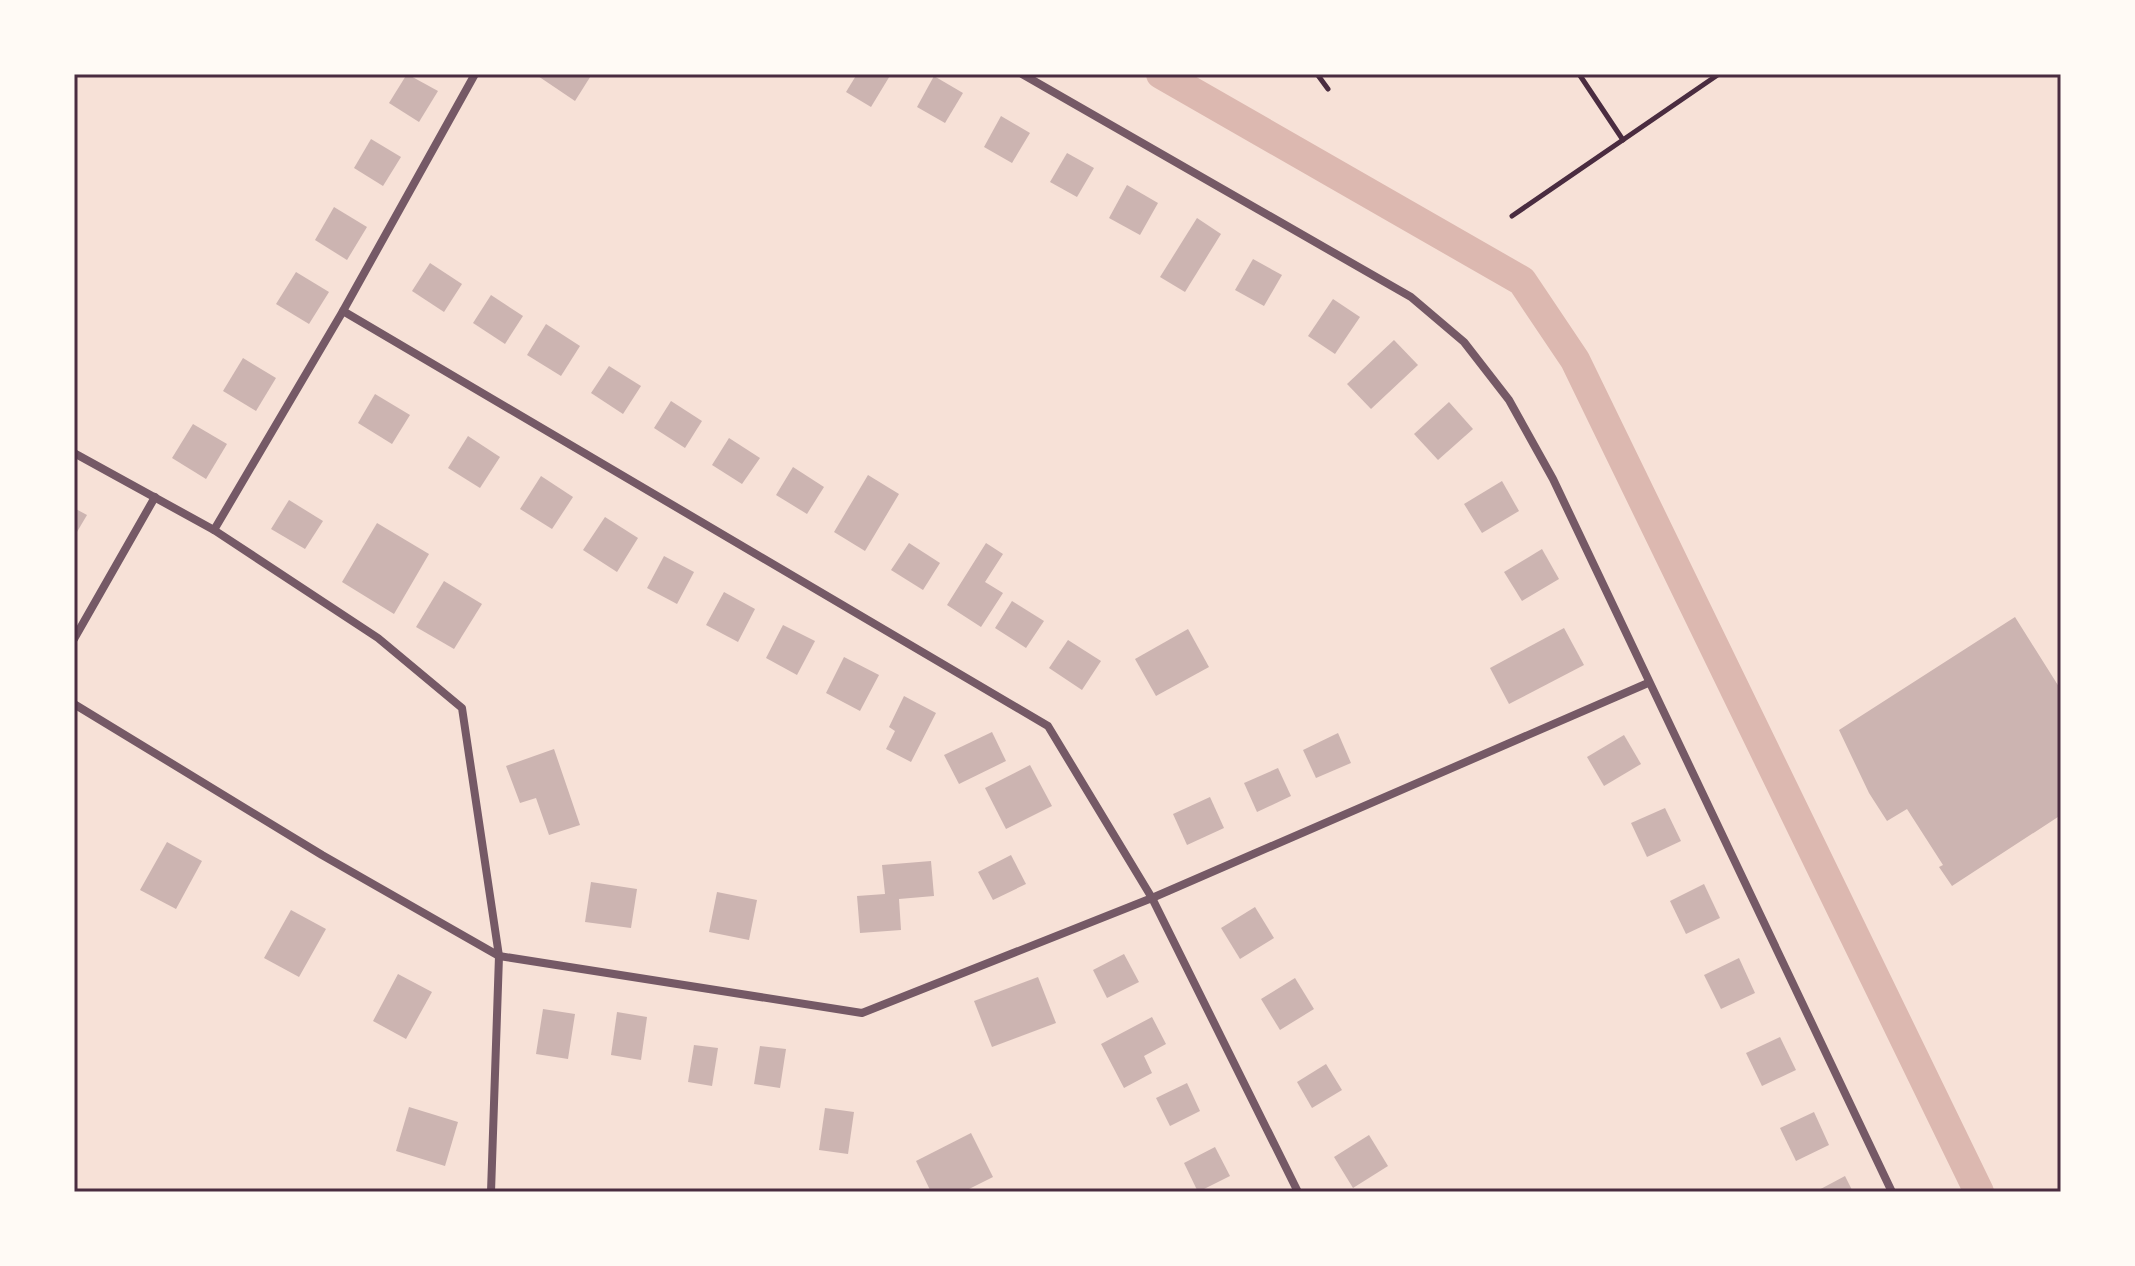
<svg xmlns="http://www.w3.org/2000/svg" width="2135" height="1266" viewBox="0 0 2135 1266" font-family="'IBM Plex Serif',serif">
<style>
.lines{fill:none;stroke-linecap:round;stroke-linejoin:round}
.canal{stroke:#dcb8b0;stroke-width:30}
.building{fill:#ccb4b1}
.path{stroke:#4a2c40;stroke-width:5}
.minor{stroke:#755966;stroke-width:8}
.neatline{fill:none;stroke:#4a2c40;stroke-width:3}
</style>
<rect width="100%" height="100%" fill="#f7e1d7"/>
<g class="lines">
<polyline class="canal" points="1161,74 1522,281 1575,360 1979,1192"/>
</g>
<g class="building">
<polygon points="407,74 438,91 419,122 389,103"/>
<polygon points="535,74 592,74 575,101"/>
<polygon points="857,74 891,74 871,107 846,92"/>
<polygon points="934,76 963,93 945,123 917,107"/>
<polygon points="1001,116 1030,133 1012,163 984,147"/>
<polygon points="371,139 401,157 383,186 354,168"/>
<polygon points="1067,153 1094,168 1077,197 1050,182"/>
<polygon points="1127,185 1158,203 1140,235 1109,218"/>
<polygon points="334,207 367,227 347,260 315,240"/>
<polygon points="1197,218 1221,234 1185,292 1160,277"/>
<polygon points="1253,259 1282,275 1264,306 1235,290"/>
<polygon points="430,263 462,284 444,312 412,291"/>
<polygon points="296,272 329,292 309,324 276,304"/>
<polygon points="491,295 523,316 505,344 473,323"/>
<polygon points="1333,299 1360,317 1335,354 1308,336"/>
<polygon points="546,324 580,346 561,376 527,355"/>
<polygon points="1394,340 1418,365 1371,409 1347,384"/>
<polygon points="243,358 276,378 256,411 223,391"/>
<polygon points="609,366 641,386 623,414 591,393"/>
<polygon points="375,394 410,415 392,444 358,423"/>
<polygon points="671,401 702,421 685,448 654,428"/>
<polygon points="1449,402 1473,429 1438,460 1414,434"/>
<polygon points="193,424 227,444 206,479 172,458"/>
<polygon points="468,436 500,457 480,488 448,468"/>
<polygon points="729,438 760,458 742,484 712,465"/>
<polygon points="793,467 824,487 807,514 776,495"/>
<polygon points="868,475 899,494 865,551 834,532"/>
<polygon points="541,476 573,497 552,529 520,509"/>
<polygon points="1502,481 1519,511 1482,533 1464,504"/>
<polygon points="289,500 323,521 305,549 271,529"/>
<polygon points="74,508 87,515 74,537"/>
<polygon points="605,517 638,538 617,572 583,550"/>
<polygon points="377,523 429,554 394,614 342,582"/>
<polygon points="909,543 940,563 923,590 891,570"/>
<polygon points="986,543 1003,554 985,582 1003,593 981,627 947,605"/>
<polygon points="1542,549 1559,579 1522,601 1504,572"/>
<polygon points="664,556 694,572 677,604 647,588"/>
<polygon points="444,581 482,604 454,649 416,627"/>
<polygon points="724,592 755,609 738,642 706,625"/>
<polygon points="1012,601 1044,621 1026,648 995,628"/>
<polygon points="2015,617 2061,690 2061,815 1952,886 1939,867 1943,865 1907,809 1887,821 1869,793 1839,730"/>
<polygon points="783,625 815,641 797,675 766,658"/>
<polygon points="1564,628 1584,665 1509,704 1490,668"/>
<polygon points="1188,629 1209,667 1156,696 1135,659"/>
<polygon points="1068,640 1101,661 1082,690 1049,668"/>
<polygon points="844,657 879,675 860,711 826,693"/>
<polygon points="904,696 936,713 911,762 886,749 895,731 889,727"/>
<polygon points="992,732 1006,761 959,784 944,755"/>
<polygon points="1338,733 1351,763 1316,778 1303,750"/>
<polygon points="1624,735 1641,764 1604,786 1587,757"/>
<polygon points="554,749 580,825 549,835 536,798 520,803 506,766"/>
<polygon points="1030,765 1052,806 1006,829 985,788"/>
<polygon points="1278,768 1291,796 1257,812 1244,783"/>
<polygon points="1210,797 1224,828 1187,845 1173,814"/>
<polygon points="1665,808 1681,841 1647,857 1631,823"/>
<polygon points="167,842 202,861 176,909 140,890"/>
<polygon points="1011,855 1026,884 993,900 978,872"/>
<polygon points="931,861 934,896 899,899 901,930 860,933 857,896 885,894 882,865"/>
<polygon points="591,882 637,889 631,928 585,922"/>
<polygon points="1704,884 1720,918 1686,934 1670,901"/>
<polygon points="717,892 757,900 749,940 709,932"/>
<polygon points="1255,907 1274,938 1240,959 1221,928"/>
<polygon points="291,910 326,929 299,977 264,958"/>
<polygon points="1124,954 1139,982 1107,998 1093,970"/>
<polygon points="1739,958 1755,993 1721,1009 1704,975"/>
<polygon points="398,974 432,992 406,1039 373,1021"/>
<polygon points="1038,977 1056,1023 992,1047 974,1001"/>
<polygon points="1295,978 1314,1009 1280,1030 1261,999"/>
<polygon points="543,1009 575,1014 568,1059 536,1054"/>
<polygon points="617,1012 647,1017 641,1060 611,1055"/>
<polygon points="1152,1017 1166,1044 1144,1056 1152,1073 1124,1088 1101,1044"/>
<polygon points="1780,1037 1796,1070 1762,1086 1746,1053"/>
<polygon points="694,1045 718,1048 712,1086 688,1082"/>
<polygon points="760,1046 786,1049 780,1088 754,1084"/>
<polygon points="1326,1064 1342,1090 1312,1108 1297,1082"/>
<polygon points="1187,1083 1200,1111 1170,1126 1156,1098"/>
<polygon points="409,1107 458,1122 445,1166 396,1151"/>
<polygon points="825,1108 854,1112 848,1154 819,1150"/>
<polygon points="1814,1112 1829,1145 1796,1161 1780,1128"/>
<polygon points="971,1133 993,1177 963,1192 931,1192 916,1161"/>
<polygon points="1369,1135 1388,1166 1353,1188 1334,1157"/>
<polygon points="1215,1147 1230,1176 1198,1192 1184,1163"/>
<polygon points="1845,1176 1853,1192 1815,1192"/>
</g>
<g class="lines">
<g class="path">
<polyline points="1317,74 1328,89"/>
<polyline points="1579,74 1623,140"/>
<polyline points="1512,216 1719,74"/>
</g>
<g class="minor">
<polyline points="1022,74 1411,297 1464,342 1509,400 1553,479 1892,1192"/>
<polyline points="343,311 1048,726 1152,898 1298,1192"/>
<polyline points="74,453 214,530 378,638 462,708 499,956 491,1192"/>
<polyline points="214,530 343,311 475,74"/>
<polyline points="74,639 155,497"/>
<polyline points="74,704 322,855 499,956 862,1013 1152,898 1648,683"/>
</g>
</g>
<rect width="2135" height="1266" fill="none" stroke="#fffaf5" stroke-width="152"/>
<rect x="76" y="76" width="1983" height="1114" class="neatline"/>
</svg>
